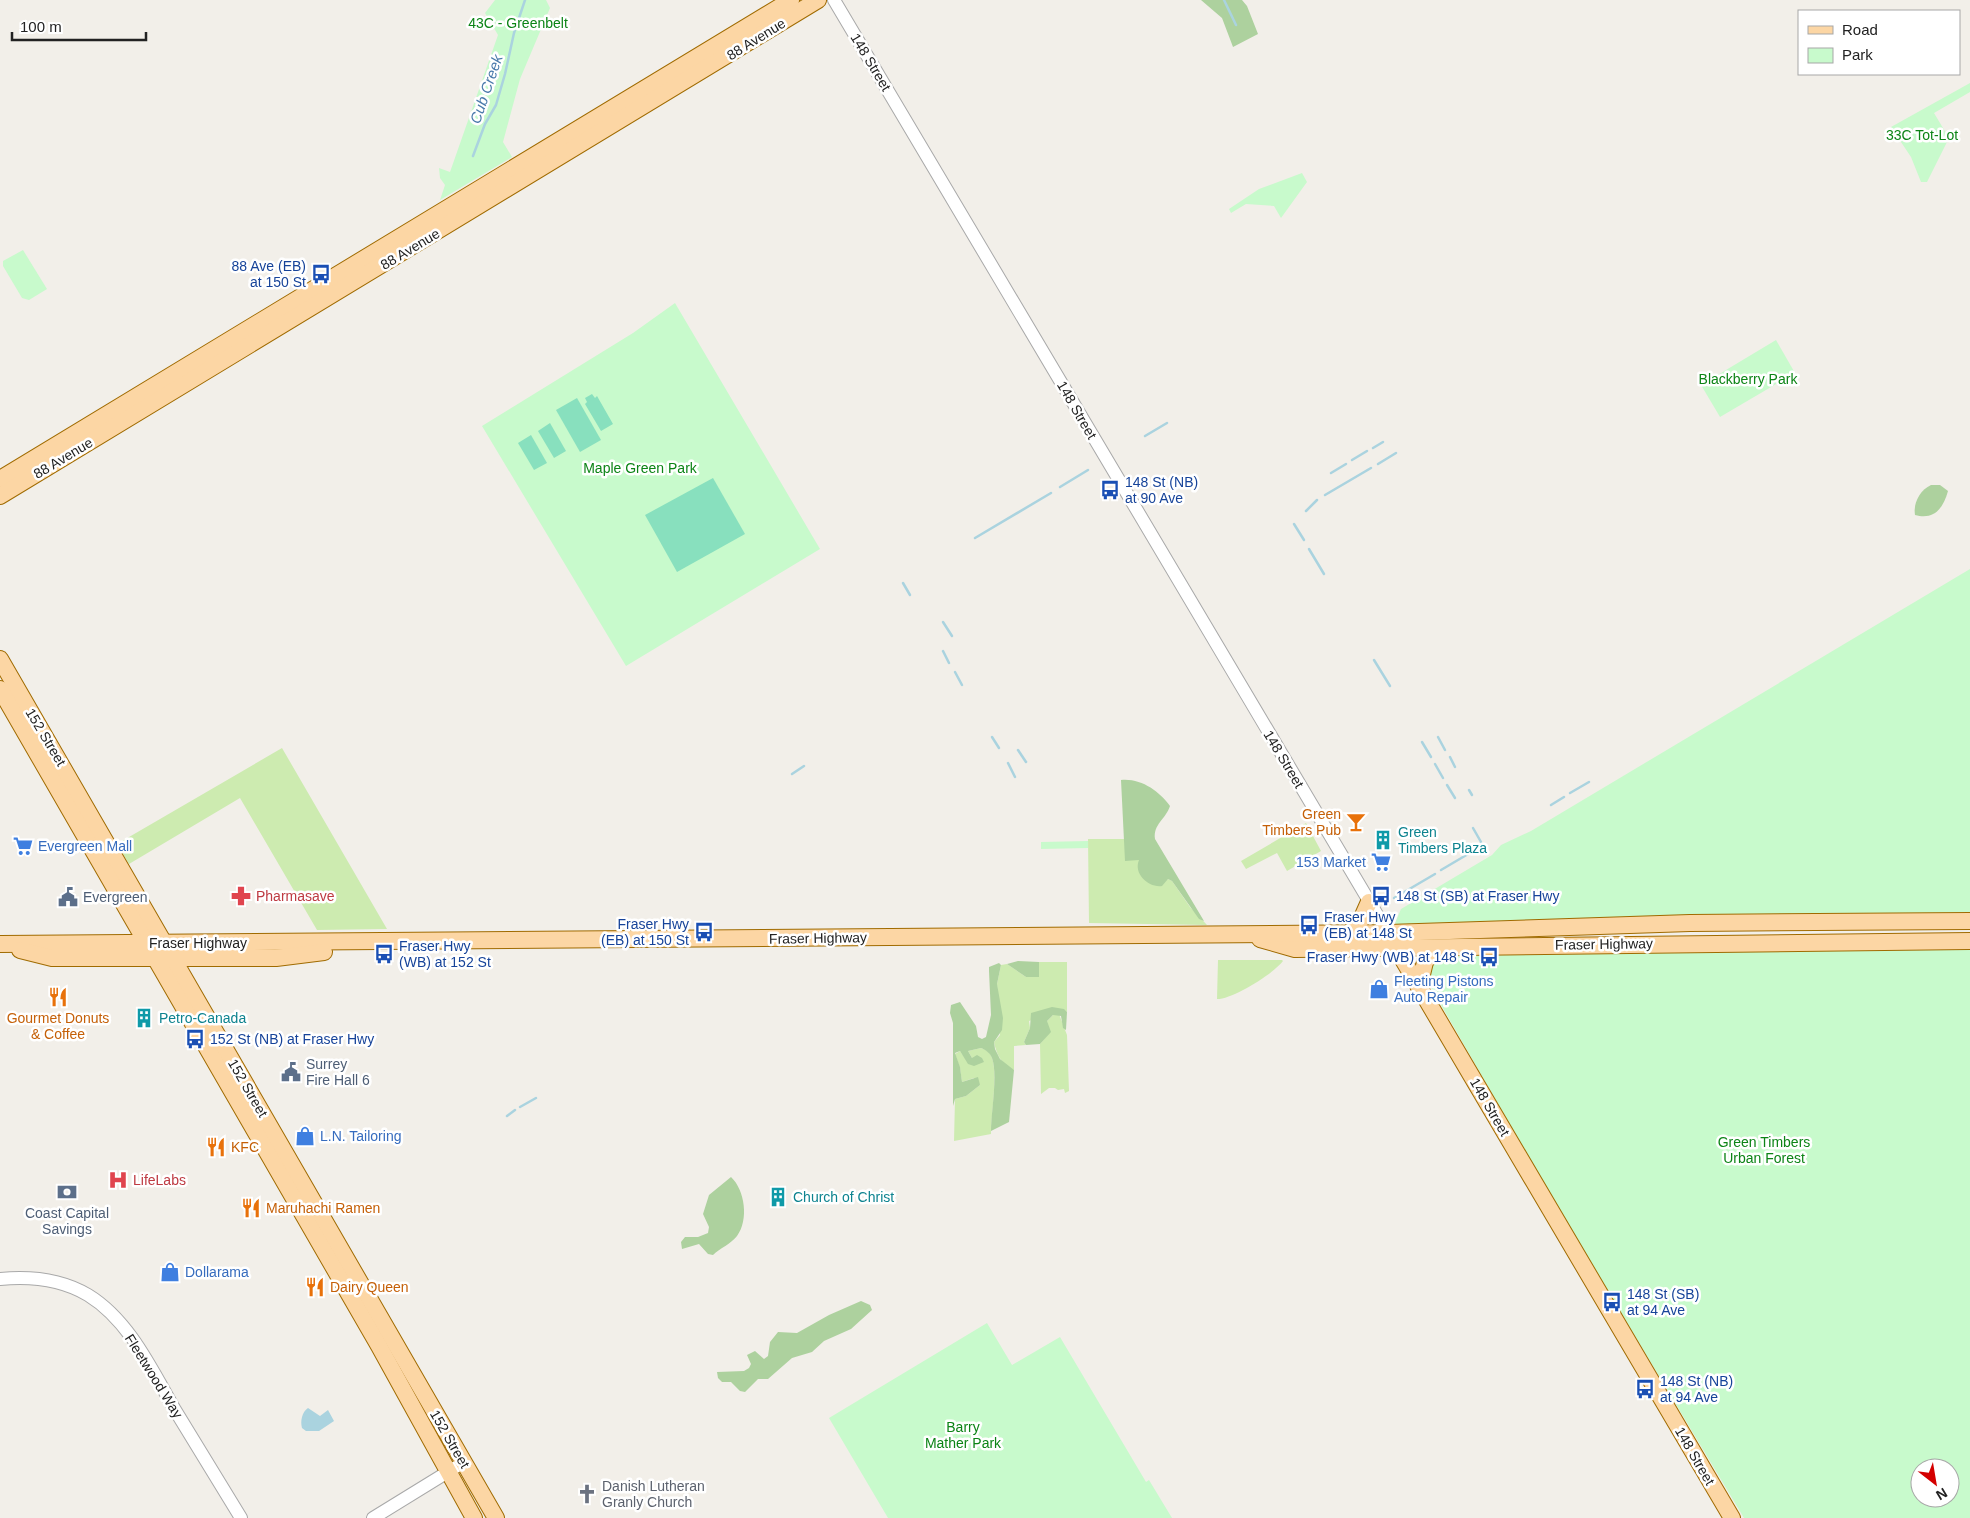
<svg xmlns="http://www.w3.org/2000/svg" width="1970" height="1518" viewBox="0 0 1970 1518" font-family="Arial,sans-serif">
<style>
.grass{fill:#cdebb0}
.forest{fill:#add19e}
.park{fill:#c8facc;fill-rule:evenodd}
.pitch{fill:#88e0be}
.water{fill:#aad3df}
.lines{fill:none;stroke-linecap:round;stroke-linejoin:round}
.stream{stroke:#aad3df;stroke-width:2.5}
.minor-casing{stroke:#a9a9a9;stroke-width:14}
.major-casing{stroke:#a06b00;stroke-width:18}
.minor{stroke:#fff;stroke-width:12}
.major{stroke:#fcd6a4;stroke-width:16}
.labels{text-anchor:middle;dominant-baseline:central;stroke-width:5;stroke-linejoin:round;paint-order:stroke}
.park-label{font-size:14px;fill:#0c8416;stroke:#fff}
.street-label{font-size:14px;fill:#222;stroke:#fff}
.transit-label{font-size:14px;fill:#164399;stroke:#fff;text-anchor:start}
.food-label{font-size:14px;fill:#c56008;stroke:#fff;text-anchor:start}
.culture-label{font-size:14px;fill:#0d838f;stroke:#fff;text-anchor:start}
.shop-label{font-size:14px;fill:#366cbe;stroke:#fff;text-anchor:start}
.health-label{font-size:14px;fill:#be3a42;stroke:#fff;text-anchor:start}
.service-label{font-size:14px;fill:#4e5e75;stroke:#fff;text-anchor:start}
.worship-label{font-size:14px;fill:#5b616d;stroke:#fff;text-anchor:start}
.water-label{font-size:15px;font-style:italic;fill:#4a7aab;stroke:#fff}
</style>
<rect width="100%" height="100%" fill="#f2efe9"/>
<g class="grass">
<polygon points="282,748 387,929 317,930 240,798 129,864 117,844"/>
<polygon points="1306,823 1321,851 1287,871 1277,853 1246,869 1241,861"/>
<polygon points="1088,839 1125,839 1125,860 1139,860 1165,881 1168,879 1172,881 1190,907 1207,925 1089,923"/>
<path d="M1218 960H1282L1283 961C1273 974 1233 999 1217 999Z"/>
<path d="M1039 962H1067V1012L1063 1009 1029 1021 1030 1028 1024 1042 1026 1045 1014 1046V1070C1002 1066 996 1053 994 1042L1000 1035 997 984 1001 965 1007 964 1026 977H1039Z"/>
<path d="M1059 1014 1067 1035 1069 1091 1065 1093 1064 1089 1058 1090 1055 1088H1049L1041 1094 1040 1044C1050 1033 1048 1035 1047 1021L1053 1015Z"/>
<path d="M981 1048C986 1050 990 1052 992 1058 998 1074 991 1116 991 1134L954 1141 955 1099 966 1096 980 1085 974 1078 962 1082 960 1068 955 1054 960 1051 969 1064 972 1058 968 1051Z"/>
</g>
<g class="forest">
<polygon points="1201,0 1242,0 1247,6 1258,34 1233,47 1222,18"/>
<path d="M1931 485H1940L1948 491C1943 509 1934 520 1915 515 1913 503 1920 490 1931 485Z"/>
<path d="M1121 780C1141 778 1159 791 1170 806 1166 819 1153 824 1155 839L1204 921 1199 919 1172 881 1168 879 1162 886C1149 888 1133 874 1139 860L1125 861Z"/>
<polygon points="1018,961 1039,962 1039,977 1026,977 1007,964"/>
<path d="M999 963 1001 965 997 984 1003 1018 1002 1030 994 1042 995 1049 1000 1059 1014 1070 1009 1122 991 1131C991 1113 998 1074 992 1058 990 1053 986 1050 981 1048L968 1051 972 1058 977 1055 982 1058 984 1062 974 1066 968 1064 960 1051 955 1053 960 1067 962 1082 978 1077 980 1085 966 1096 955 1099 953 1106V1023L950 1013 951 1005 960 1002 976 1026 978 1037 982 1039 986 1037 991 1015 989 971V967Z"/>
<polygon points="1052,1007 1064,1009 1067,1012 1066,1030 1063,1028 1061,1016 1053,1015 1047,1021 1051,1032 1040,1044 1026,1045 1024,1042 1030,1028 1031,1013"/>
<path d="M731 1177C745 1190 749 1220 737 1236 731 1244 720 1248 713 1255L708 1254 699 1244 682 1249 681 1242 685 1237H698L708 1233 709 1227 703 1214 709 1195Z"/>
<polygon points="861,1301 870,1305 872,1310 851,1329 824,1341 812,1352 792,1358 768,1379 758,1379 745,1392 740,1391 731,1382 722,1382 718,1378 717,1372 744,1371 749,1368 751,1364 747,1355 755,1351 764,1359 768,1356 770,1342 778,1332 797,1333 829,1315"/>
</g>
<g class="park">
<polygon points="495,0 546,0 550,8 520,79 503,142 512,157 440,200 445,185 440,178 439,168 450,172 498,35 485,13"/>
<polygon points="1970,83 1970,92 1934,113 1949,138 1927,182 1921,182 1911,157 1891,127"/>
<polygon points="1302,173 1307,182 1281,218 1274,206 1246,204 1231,213 1229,209 1259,189"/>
<polygon points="23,250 47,289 29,300 22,298 3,266 3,261"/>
<polygon points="675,303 820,549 626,666 482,426 633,333"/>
<polygon points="1776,340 1795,373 1720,417 1701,385"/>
<polygon points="1970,569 1970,918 1398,925 1395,923 1401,909 1492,855 1501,845 1531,831"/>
<polygon points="1088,841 1088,848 1041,849 1041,842"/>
<path d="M1970 942V1518H1744L1547 1189 1429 984 1428 964C1444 950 1451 954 1471 956ZM1920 1468H1950V1498H1920Z"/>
<polygon points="987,1323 1012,1365 1060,1337 1146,1482 1149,1480 1172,1518 888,1518 829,1418"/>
</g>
<g class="pitch">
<polygon points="592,394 595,398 597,396 613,424 601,431 585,404 587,402 585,398"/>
<polygon points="577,398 601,440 580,452 556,410"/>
<polygon points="550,423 566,451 554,458 538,431"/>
<polygon points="531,435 547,463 534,470 518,443"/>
<polygon points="713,478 745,534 677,572 645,515"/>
</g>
<path class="water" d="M308 1408 320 1416 328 1410 334 1421 319 1431H306L302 1428C300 1421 302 1412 308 1408Z"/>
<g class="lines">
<g class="stream">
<polyline points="1224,0 1236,25"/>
<polyline points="473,156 485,124 496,105 505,74 514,33 525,0"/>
<polyline points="1145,436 1167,423"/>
<polyline points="1373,448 1383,442"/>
<polyline points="1352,460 1367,451"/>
<polyline points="1378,464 1396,453"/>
<polyline points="1331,473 1346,464"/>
<polyline points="1060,487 1088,470"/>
<polyline points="1325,495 1371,468"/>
<polyline points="1306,511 1317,500"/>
<polyline points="1294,524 1304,540"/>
<polyline points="975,538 1051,493"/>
<polyline points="1309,549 1324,574"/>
<polyline points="903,583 910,595"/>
<polyline points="943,622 952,636"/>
<polyline points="943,651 949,663"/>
<polyline points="1374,660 1390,686"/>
<polyline points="955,672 962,685"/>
<polyline points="992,737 999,748"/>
<polyline points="1438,737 1445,750"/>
<polyline points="1422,742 1431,757"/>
<polyline points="1018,750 1026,762"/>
<polyline points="1450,757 1455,767"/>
<polyline points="1008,763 1015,777"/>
<polyline points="1435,764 1443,778"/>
<polyline points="792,774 804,766"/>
<polyline points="1447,785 1455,798"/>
<polyline points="1469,790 1472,795"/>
<polyline points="1570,793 1589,782"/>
<polyline points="1551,805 1564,797"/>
<polyline points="1441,870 1480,847 1481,842 1473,828"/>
<polyline points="1394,898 1435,874"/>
<polyline points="520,1107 536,1098"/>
<polyline points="507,1116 515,1110"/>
</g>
<defs>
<g id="minor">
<polyline points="834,0 1388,933"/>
<path d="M0 1279C31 1276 61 1279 88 1295 129 1320 152 1370 175 1410 197 1446 219 1482 241 1518"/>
<polyline points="373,1518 464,1462"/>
</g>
<g id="major">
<polyline points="0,479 791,0"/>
<polyline points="0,496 818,0"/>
<polyline points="0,659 496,1518"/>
<polyline points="0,689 379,1346 474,1518"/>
<polyline points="1350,933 1361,920 1369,902"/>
<polyline points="1260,939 1295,949 1970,941"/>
<polyline points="1392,941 1732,1518"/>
<polyline points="0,944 1388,933 1690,923 1970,921"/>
<polyline points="20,950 52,958 276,958 324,952"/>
<polyline points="1419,987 1425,962 1435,948"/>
</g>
</defs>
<use href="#minor" class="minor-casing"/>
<use href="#major" class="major-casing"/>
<use href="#minor" class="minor"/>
<use href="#major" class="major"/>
</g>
<defs>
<symbol id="bus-bare" viewBox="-9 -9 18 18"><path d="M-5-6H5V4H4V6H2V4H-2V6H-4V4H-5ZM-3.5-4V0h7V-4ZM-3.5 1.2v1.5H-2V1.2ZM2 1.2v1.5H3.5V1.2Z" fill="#1a4fb4" stroke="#fff" stroke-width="2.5" paint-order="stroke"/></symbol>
<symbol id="bar-bare" viewBox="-9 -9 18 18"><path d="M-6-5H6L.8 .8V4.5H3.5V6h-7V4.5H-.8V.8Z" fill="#e8710a" stroke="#fff" stroke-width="2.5" paint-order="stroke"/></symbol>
<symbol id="building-bare" viewBox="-9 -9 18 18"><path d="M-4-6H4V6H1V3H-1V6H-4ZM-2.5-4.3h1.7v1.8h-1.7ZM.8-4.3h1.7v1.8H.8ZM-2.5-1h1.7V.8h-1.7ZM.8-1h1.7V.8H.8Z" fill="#0f9aa8" stroke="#fff" stroke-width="2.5" paint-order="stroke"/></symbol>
<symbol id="supermarket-bare" viewBox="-9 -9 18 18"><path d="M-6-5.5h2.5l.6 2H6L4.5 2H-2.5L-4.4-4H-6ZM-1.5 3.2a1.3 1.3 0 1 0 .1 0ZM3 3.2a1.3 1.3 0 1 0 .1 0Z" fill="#3f7fe0" stroke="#fff" stroke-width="2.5" paint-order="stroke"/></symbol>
<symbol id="pharmacy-bare" viewBox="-9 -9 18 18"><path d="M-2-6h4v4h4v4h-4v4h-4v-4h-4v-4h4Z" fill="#e0444e" stroke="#fff" stroke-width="2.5" paint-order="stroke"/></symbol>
<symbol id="civic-bare" viewBox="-9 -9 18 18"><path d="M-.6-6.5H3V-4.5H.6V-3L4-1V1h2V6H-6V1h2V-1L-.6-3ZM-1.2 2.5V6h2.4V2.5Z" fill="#5c6f8a" stroke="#fff" stroke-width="2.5" paint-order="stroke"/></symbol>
<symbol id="shop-bare" viewBox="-9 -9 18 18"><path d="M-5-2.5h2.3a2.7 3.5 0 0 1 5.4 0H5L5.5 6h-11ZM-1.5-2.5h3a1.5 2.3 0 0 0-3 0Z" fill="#3f7fe0" stroke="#fff" stroke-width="2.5" paint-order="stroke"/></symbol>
<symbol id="restaurant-bare" viewBox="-9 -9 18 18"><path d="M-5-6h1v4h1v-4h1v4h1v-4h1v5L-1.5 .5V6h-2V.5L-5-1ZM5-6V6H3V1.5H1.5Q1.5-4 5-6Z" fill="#e8710a" stroke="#fff" stroke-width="2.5" paint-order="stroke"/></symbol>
<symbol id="hospital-bare" viewBox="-9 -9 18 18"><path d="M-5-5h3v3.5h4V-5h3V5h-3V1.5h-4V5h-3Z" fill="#e0444e" stroke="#fff" stroke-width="2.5" paint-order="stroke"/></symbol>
<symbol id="bank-bare" viewBox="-9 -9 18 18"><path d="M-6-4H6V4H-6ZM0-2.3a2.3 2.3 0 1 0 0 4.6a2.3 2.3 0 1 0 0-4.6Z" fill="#5c6f8a" stroke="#fff" stroke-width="2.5" paint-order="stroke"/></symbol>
<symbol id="church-bare" viewBox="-9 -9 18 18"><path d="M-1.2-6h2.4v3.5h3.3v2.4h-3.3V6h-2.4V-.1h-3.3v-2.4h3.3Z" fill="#6b7280" stroke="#fff" stroke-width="2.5" paint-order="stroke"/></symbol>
</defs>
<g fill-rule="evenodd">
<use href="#bus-bare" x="307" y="260" width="28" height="28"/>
<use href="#bus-bare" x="1096" y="476" width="28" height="28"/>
<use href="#bar-bare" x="1342" y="808" width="28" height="28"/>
<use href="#building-bare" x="1369" y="826" width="28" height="28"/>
<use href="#supermarket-bare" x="9" y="832" width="28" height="28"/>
<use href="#supermarket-bare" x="1367" y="848" width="28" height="28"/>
<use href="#pharmacy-bare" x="227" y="882" width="28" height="28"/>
<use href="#bus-bare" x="1367" y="882" width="28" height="28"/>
<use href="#civic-bare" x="54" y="883" width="28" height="28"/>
<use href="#bus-bare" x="1295" y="911" width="28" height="28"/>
<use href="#bus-bare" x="690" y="918" width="28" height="28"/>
<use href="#bus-bare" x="370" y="940" width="28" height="28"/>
<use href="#bus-bare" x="1475" y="943" width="28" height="28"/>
<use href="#shop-bare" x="1365" y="975" width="28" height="28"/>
<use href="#restaurant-bare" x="44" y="983" width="28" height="28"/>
<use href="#building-bare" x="130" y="1004" width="28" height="28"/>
<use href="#bus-bare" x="181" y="1025" width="28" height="28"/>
<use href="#civic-bare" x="277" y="1058" width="28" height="28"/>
<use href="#shop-bare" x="291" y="1122" width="28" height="28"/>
<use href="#restaurant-bare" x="202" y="1133" width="28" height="28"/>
<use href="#hospital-bare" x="104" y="1166" width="28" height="28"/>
<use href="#bank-bare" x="53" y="1178" width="28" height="28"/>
<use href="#building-bare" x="764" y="1183" width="28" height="28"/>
<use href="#restaurant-bare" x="237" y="1194" width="28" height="28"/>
<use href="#shop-bare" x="156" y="1258" width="28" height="28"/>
<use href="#restaurant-bare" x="301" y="1273" width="28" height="28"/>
<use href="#bus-bare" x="1598" y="1288" width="28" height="28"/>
<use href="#bus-bare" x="1631" y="1375" width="28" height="28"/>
<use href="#church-bare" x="573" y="1480" width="28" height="28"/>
</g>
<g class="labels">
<g class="park-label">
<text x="518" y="23">43C - Greenbelt</text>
<text x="1922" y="135">33C Tot-Lot</text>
<text x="1748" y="379">Blackberry Park</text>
<text x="640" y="468">Maple Green Park</text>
<text x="1764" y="1142">Green Timbers<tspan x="1764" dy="16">Urban Forest</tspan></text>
<text x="963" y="1427">Barry<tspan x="963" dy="16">Mather Park</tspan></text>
</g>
<g class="street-label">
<text transform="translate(756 39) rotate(-32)">88 Avenue</text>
<text transform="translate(871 62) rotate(59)">148 Street</text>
<text transform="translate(410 249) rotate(-31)">88 Avenue</text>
<text transform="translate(1077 410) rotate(60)">148 Street</text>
<text transform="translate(63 458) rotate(-31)">88 Avenue</text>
<text transform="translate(46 737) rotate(59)">152 Street</text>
<text transform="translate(1284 759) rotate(59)">148 Street</text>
<text transform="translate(818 938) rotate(-1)">Fraser Highway</text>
<text x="198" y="943">Fraser Highway</text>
<text transform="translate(1604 944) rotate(-1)">Fraser Highway</text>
<text transform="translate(248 1088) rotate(60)">152 Street</text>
<text transform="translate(1490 1107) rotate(60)">148 Street</text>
<text transform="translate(154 1376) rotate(58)">Fleetwood Way</text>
<text transform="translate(450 1439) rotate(60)">152 Street</text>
<text transform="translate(1695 1456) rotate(60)">148 Street</text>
</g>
<g class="transit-label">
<text x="306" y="266" text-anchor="end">88 Ave (EB)<tspan x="306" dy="16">at 150 St</tspan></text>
<text x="1125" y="482">148 St (NB)<tspan x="1125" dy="16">at 90 Ave</tspan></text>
<text x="1396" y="896">148 St (SB) at Fraser Hwy</text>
<text x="1324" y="917">Fraser Hwy<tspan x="1324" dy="16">(EB) at 148 St</tspan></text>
<text x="689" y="924" text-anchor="end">Fraser Hwy<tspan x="689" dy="16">(EB) at 150 St</tspan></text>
<text x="399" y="946">Fraser Hwy<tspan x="399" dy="16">(WB) at 152 St</tspan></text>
<text x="1474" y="957" text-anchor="end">Fraser Hwy (WB) at 148 St</text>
<text x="210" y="1039">152 St (NB) at Fraser Hwy</text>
<text x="1627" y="1294">148 St (SB)<tspan x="1627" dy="16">at 94 Ave</tspan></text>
<text x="1660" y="1381">148 St (NB)<tspan x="1660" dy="16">at 94 Ave</tspan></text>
</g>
<g class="food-label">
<text x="1341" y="814" text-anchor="end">Green<tspan x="1341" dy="16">Timbers Pub</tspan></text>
<text x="58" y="1018" text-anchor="middle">Gourmet Donuts<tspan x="58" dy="16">&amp; Coffee</tspan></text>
<text x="231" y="1147">KFC</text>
<text x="266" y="1208">Maruhachi Ramen</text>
<text x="330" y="1287">Dairy Queen</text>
</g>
<g class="culture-label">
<text x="1398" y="832">Green<tspan x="1398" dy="16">Timbers Plaza</tspan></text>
<text x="159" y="1018">Petro-Canada</text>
<text x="793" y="1197">Church of Christ</text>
</g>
<g class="shop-label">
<text x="38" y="846">Evergreen Mall</text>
<text x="1366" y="862" text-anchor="end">153 Market</text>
<text x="1394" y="981">Fleeting Pistons<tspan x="1394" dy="16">Auto Repair</tspan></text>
<text x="320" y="1136">L.N. Tailoring</text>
<text x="185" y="1272">Dollarama</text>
</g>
<g class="health-label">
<text x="256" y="896">Pharmasave</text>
<text x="133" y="1180">LifeLabs</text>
</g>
<g class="service-label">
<text x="83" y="897">Evergreen</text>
<text x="306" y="1064">Surrey<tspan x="306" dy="16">Fire Hall 6</tspan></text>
<text x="67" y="1213" text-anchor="middle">Coast Capital<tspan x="67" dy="16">Savings</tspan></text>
</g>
<g class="worship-label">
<text x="602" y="1486">Danish Lutheran<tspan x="602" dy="16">Granly Church</tspan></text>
</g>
<g class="water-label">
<text transform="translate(486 89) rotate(-71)">Cub Creek</text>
</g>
</g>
<rect x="1798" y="10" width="162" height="65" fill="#ffffff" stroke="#a7a7a7"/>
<rect x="1808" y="26" width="25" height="8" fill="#fcd6a4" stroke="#a7a7a7"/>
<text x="1842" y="35" font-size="15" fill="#222222">Road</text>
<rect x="1808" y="48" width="25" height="15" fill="#c8facc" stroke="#a7a7a7"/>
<text x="1842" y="60" font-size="15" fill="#222222">Park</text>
<g transform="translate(1935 1483) rotate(149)"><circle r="24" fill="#ffffff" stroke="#a7a7a7"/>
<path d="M0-4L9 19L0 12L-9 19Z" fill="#d40000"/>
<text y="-8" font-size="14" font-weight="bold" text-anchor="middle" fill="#222222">N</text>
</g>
<path d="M12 32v8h134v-8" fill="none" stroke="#222222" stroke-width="2.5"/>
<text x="20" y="32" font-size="15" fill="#222222" stroke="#ffffff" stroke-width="4" paint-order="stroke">100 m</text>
</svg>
